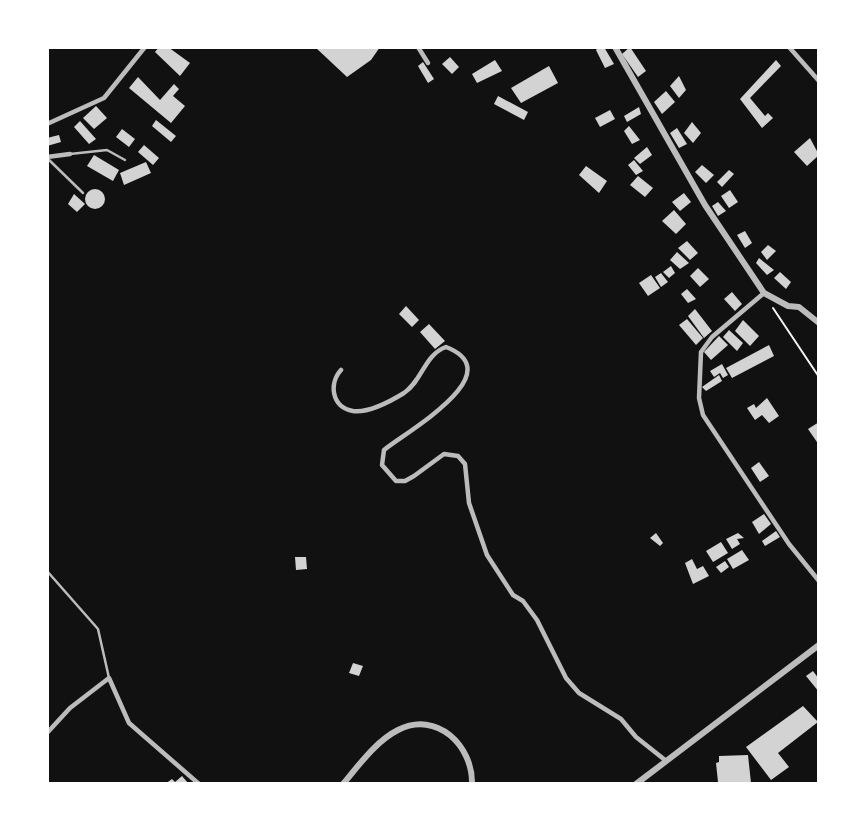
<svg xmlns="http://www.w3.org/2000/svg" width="866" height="831" viewBox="0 0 866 831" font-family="Manrope,sans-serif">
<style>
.building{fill:#d3d3d3}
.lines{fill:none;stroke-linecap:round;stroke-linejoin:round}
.path{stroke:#f5f5f5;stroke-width:2}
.service{stroke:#bcbcbc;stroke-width:2.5}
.minor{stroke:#bcbcbc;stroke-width:4.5}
.tertiary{stroke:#bcbcbc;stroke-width:6}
</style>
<rect width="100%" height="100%" fill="#111"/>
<g class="building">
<polygon points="159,47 168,47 190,63 180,76 155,52"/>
<polygon points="315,47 380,47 371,60 347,77"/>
<polygon points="599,47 604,47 614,64 605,68 596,50"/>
<polygon points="630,47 646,71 638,77 622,54"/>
<polygon points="450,57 459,67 452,74 442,64"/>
<polygon points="495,60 502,71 477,83 472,74"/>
<polygon points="776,60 781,66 750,98 765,116 768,113 773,118 762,128 740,99"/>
<polygon points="423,62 434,79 428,83 418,66"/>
<polygon points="549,66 558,83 521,103 511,88"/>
<polygon points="679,76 686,90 679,98 670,86"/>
<polygon points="138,77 160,100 174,84 179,89 173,96 185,106 171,123 129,88"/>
<polygon points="666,91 675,102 662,114 654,102"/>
<polygon points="498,96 528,112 524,120 494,104"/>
<polygon points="96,106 107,118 94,129 83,118"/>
<polygon points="639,107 641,114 627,122 624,116"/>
<polygon points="610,110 615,119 600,127 595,118"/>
<polygon points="156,120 176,136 171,142 152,126"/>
<polygon points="80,121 96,139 89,144 74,127"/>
<polygon points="692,122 701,133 693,143 684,133"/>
<polygon points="629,126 640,140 632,144 624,131"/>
<polygon points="677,128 687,144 679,148 670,133"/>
<polygon points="122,129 135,139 129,147 116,137"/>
<polygon points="59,135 61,142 47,146 47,138"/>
<polygon points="810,138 819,155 807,166 794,152"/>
<polygon points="144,145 159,158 153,165 138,152"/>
<polygon points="647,147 652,155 640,164 634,158"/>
<polygon points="94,155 119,170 113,181 87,166"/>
<polygon points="634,160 643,171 636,175 628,165"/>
<polygon points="146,162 151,173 124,185 120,173"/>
<polygon points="702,165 714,175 706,183 695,172"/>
<polygon points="586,166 607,181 599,193 579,175"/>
<polygon points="729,170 734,174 722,187 717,182"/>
<polygon points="638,176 653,188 645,197 630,185"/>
<circle cx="95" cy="199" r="10"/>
<polygon points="730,190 738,202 729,208 721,196"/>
<polygon points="684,193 691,202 680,211 672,202"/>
<polygon points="74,194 85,204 77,212 68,204"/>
<polygon points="718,202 726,211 718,216 712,206"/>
<polygon points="674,210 686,224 676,234 662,221"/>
<polygon points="745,231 752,243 745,248 737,235"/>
<polygon points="687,241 698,253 690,260 678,248"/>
<polygon points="768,245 776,251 767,260 761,252"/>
<polygon points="677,252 689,263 680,269 670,260"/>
<polygon points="759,258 774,270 767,275 756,263"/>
<polygon points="671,266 675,273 669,278 663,272"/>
<polygon points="698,268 709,279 700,287 690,276"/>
<polygon points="780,272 791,282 786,289 774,278"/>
<polygon points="661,273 668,282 661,287 655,277"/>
<polygon points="651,275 660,288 648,296 639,283"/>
<polygon points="687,289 696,299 688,303 681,294"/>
<polygon points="732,292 742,304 735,311 724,299"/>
<polygon points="406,306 419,320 412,327 399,314"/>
<polygon points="695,309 712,331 704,338 688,316"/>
<polygon points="687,319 703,338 696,345 679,325"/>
<polygon points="743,320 759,336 750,346 735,331"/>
<polygon points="429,324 445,341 435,349 420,332"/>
<polygon points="729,330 743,343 737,351 723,337"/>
<polygon points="719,336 728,345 711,360 704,352"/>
<polygon points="769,345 774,356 732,378 726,368"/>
<polygon points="722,364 728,375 723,378 720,373 714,377 710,371"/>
<polygon points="719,375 722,381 706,391 702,387"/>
<polygon points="767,398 779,416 769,423 762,415 755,420 747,408 754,404 756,408"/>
<polygon points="819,422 819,445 808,429"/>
<polygon points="759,462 769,476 760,482 751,468"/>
<polygon points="764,514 771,524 759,534 752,522"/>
<polygon points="776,531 780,537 765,546 762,541"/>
<polygon points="656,533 663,543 660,546 650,538"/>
<polygon points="738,533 744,538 737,539 740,544 732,549 726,539"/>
<polygon points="721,542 728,553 713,562 706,551"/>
<polygon points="742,550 749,560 733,569 727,559"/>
<polygon points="295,557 306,557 307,569 296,570"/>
<polygon points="692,559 697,569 703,566 709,576 693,584 685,563"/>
<polygon points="725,561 729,567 721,573 716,567"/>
<polygon points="353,663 363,666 359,676 349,673"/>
<polygon points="813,671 819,679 819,692 806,676"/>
<polygon points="803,706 818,722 778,753 789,767 771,780 746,747"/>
<polygon points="748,755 751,783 718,782 716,763 719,762 719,756"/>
<polygon points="182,776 188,783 165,784 172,779 175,782"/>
</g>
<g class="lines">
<polyline class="path" points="773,308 819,377"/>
<g class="service">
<polyline points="70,154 107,150 125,160"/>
<polyline points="47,158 83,193"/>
<polyline points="47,457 47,474"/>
<polyline points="47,571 98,629 109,678"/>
</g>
<g class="minor">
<polyline points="418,47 428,63"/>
<polyline points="789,47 819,81"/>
<polyline points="47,124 104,98 145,47"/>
<polyline points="47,157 70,154"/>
<polyline points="764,293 712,337 701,352 699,398 703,415 789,544 819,581"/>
<path d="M341 370C329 383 331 407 353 411 368 413 391 401 404 393 423 380 424 355 446 347 513 373 404 433 384 450L382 465 396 481H405L414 476 444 454 458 456 465 464 469 503 487 555 513 595 523 601 537 620 566 678 579 693 621 719 636 737 665 760"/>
<polyline points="47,733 70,708 109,678 129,723 199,784"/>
</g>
<g class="tertiary">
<polyline points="615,47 705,205 764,293 788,306 799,307 819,323"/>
<path d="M343 784C359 765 376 741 398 730 437 710 473 746 472 784"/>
<polyline points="636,784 819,645"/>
</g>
</g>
<rect width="866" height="831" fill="none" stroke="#ffffff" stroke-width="98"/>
</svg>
